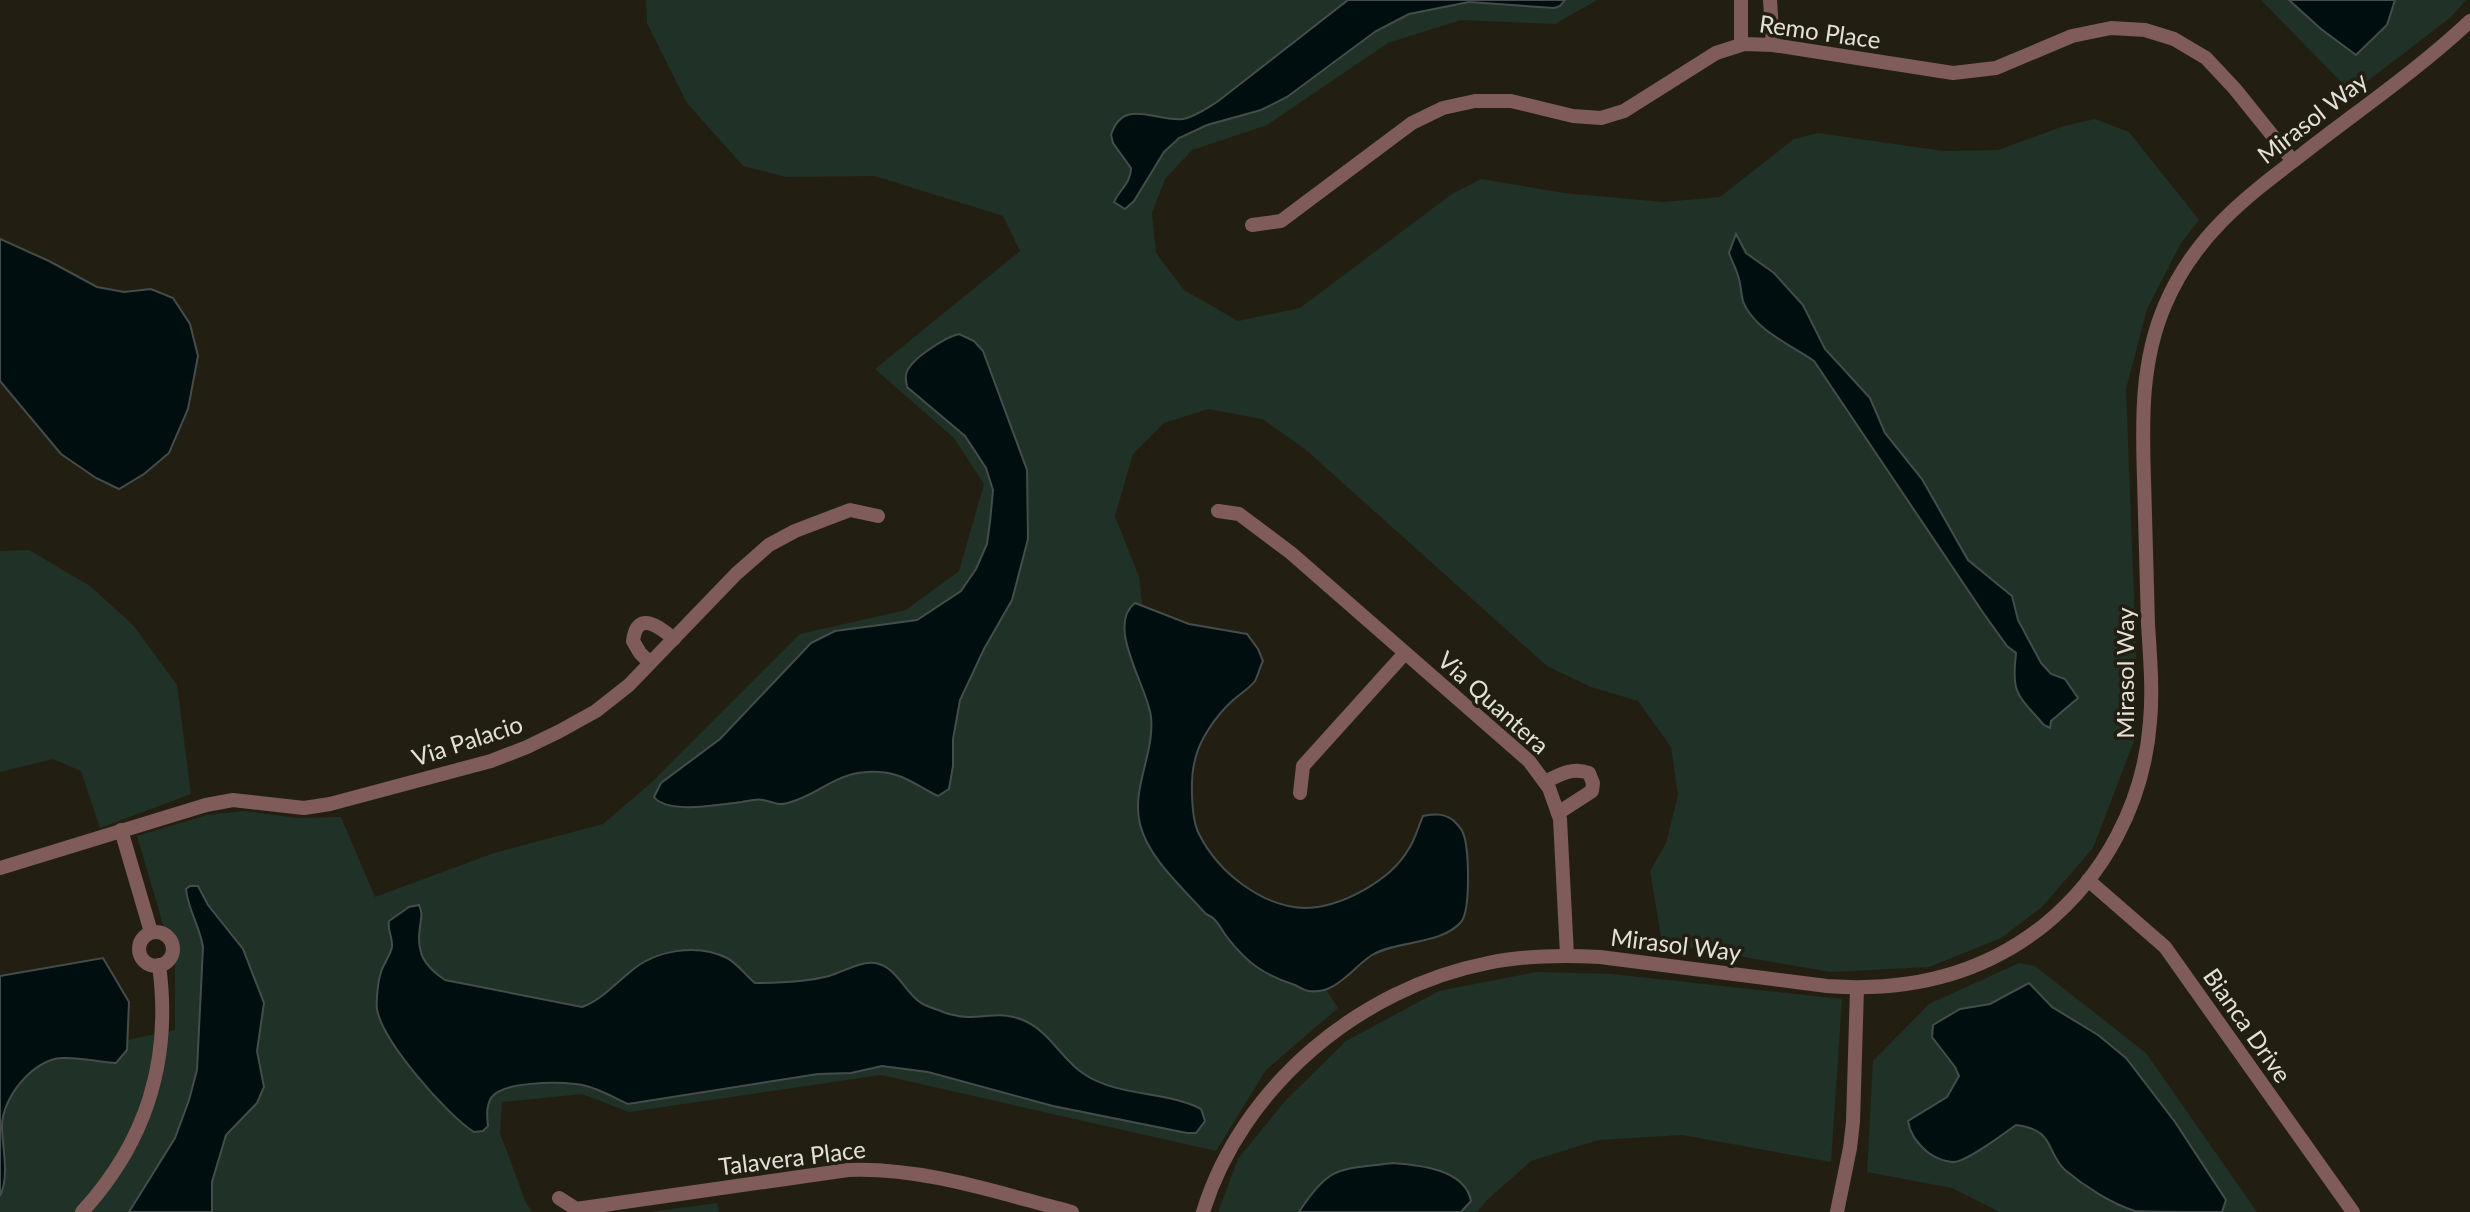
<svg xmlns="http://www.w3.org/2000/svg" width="2470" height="1212" viewBox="0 0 2470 1212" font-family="Lato,sans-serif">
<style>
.green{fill:#203127}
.water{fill:#000e0f;stroke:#444d4b;stroke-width:2}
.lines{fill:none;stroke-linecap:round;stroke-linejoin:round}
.minor{stroke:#7f5b59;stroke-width:14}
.labels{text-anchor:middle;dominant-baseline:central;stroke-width:7;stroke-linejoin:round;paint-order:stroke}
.street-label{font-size:24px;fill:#e2e1d8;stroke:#221f12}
</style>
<rect width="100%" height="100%" fill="#221f12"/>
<g class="green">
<polygon points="646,0 1597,0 1555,24 1461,20 1388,43 1267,125 1192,150 1165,179 1152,213 1156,253 1184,290 1238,321 1300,308 1452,194 1481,179 1564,193 1663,202 1720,197 1794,139 1818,133 1943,151 1998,150 2064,126 2095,119 2129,132 2199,220 2181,243 2147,309 2126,389 2136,650 2134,741 2093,848 2042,907 2001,938 1929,967 1831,972 1662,943 1650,871 1666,843 1678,795 1671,747 1638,701 1591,687 1547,666 1305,449 1262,419 1208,409 1164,423 1133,454 1115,516 1139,577 1164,792 1220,892 1307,961 1338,1008 1266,1070 1216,1151 881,1075 629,1112 582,1094 502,1102 500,1133 526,1203 532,1212 0,1212 0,1075 3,1066 175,1030 175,965 137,836 207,815 244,811 297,818 341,817 375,897 494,853 603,824 652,782 800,634 906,610 959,571 984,484 954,438 875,369 1020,251 1003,216 875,176 786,177 743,166 687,103 647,23"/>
<polygon points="2261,0 2466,0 2451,17 2352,93"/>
<polygon points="29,550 90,586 133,625 177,685 191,794 100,828 81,771 53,759 0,772 0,551"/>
<polygon points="2019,963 2035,966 2146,1053 2257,1212 2000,1212 1952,1188 1867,1172 1873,1061 1929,1004"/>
<polygon points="1536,972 1612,974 1842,999 1831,1162 1682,1135 1598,1140 1531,1161 1488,1199 1477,1212 1218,1212 1238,1159 1285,1101 1346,1041 1439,991"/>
<polygon points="717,1203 719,1212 650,1212"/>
</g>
<g class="water">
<path d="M1348 0H1565L1560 6 1554 8 1469 2 1409 14 1376 31 1287 97 1261 110 1207 125 1179 138 1164 152 1134 201 1125 209 1114 202C1120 189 1131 183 1131 168L1113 143 1111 135C1123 97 1155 122 1183 119 1195 117 1207 108 1217 102Z"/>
<polygon points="2289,0 2395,0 2387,25 2356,55 2321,29"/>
<path d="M1736 234 1746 253 1774 273 1803 305 1825 349 1870 398 1885 433 1922 479 1968 560 2012 596 2018 620 2041 663 2051 674 2065 679 2078 698 2051 721 2050 728 2044 725C2018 695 2011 695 2016 653L2007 646 1984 614 1814 361C1791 345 1753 329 1743 301 1741 294 1741 286 1739 279 1737 270 1732 262 1729 253Z"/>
<polygon points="0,239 49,261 97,287 124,292 151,289 173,298 190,324 198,356 188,409 169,453 144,474 119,489 96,478 61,454 0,381"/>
<path d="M959 334 974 341 983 351 1027 470 1028 539 1012 600 984 649 960 700 953 739V766L949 789 938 796C917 786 903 773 879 772 839 770 827 789 794 801 777 807 778 803 763 800 757 798 748 801 742 802 722 804 668 815 654 797L661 783 720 739 811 643 835 631 917 620 961 591 976 569 987 544 990 522 993 490 986 468 965 436 907 387C907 383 905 379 906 375 908 360 946 337 959 334Z"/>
<path d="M1135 603 1189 624 1247 634 1258 649 1263 661C1260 667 1258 675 1255 681 1249 689 1238 695 1231 702 1216 716 1199 740 1195 760 1190 778 1191 819 1199 834 1218 872 1261 906 1304 908 1340 908 1390 881 1408 850 1415 840 1418 827 1423 816 1434 814 1443 813 1453 820 1456 823 1462 829 1463 833 1469 847 1471 910 1461 922 1441 945 1398 940 1372 955 1353 967 1336 995 1309 991 1305 991 1299 987 1295 985 1264 975 1247 963 1227 937 1219 927 1218 919 1206 914 1183 888 1148 858 1140 824 1131 788 1155 753 1151 717 1148 687 1105 626 1135 603Z"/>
<path d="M190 886H198L208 905 243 949 264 1003 257 1051 264 1087 257 1103 226 1135 212 1182V1212H129L175 1138 189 1100 197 1070 203 947C199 924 188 910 186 889Z"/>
<path d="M419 905C423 914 421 917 420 927 416 953 424 966 445 980L582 1007C601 1000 614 985 630 972 655 950 697 943 727 958 737 963 746 976 755 983 779 983 806 982 829 976 843 972 860 961 875 963 898 966 907 999 927 1006 941 1011 953 1017 968 1017 990 1017 1003 1011 1025 1021 1050 1032 1062 1060 1084 1074 1118 1097 1167 1091 1201 1109L1205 1121 1196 1133H1187L1053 1106 928 1072 882 1066 851 1073 818 1074 628 1104C611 1096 594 1086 576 1084 558 1082 501 1081 491 1098 486 1107 487 1117 488 1126L483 1131 474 1132C447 1115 382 1041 377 1009 376 1000 378 981 381 972 384 963 390 956 392 947 393 937 387 930 389 921L409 907Z"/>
<path d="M103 958 129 1002 127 1050 116 1063C98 1062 80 1057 62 1058 33 1059 2 1098 2 1126 2 1148 10 1175 0 1196V976Z"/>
<path d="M2029 983 2052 1007 2098 1035 2126 1058 2175 1122 2226 1200 2222 1212C2202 1212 2152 1212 2135 1211 2112 1204 2084 1186 2065 1170 2045 1151 2056 1130 2016 1125 2003 1134 1968 1161 1954 1162 1944 1162 1931 1156 1924 1149 1915 1140 1910 1133 1908 1121L1947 1097 1959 1076 1955 1067 1932 1037 1933 1025 1960 1009 1990 1004Z"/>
<path d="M1393 1163C1419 1165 1465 1169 1471 1201L1461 1212H1299C1330 1164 1339 1170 1393 1163Z"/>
</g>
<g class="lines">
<g class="minor">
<polyline points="1741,0 1741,44"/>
<polyline points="1770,0 1773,45"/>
<polyline points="1252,225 1281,221 1412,123 1443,108 1475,101 1511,101 1573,116 1601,118 1624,111 1716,53 1744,44 1773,45 1953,73 1996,68 2072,36 2111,28 2145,30 2174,39 2206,58 2235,89 2293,161"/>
<polyline points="1218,511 1239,514 1291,553 1529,761 1549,788 1560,819 1567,955"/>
<path d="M650 663 640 653 633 641C637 609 660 627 674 639"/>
<path d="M1545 782C1560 774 1573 767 1589 773L1593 783 1592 791 1558 813"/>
<polyline points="1300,793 1303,766 1405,653"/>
<polyline points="121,830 151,932"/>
<polyline points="0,868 206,805 233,800 304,808 330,804 491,761 527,747 560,731 596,711 629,685 736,574 769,545 795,531 850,510 878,516"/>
<polyline points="2088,880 2165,947 2353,1212"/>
<circle cx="156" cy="949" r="17"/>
<path d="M559 1198 576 1209 848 1170C924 1167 998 1193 1072 1212"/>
<path d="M82 1212C147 1141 172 1060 159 965"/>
<path d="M1203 1212C1242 1086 1360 988 1488 963 1525 955 1562 955 1600 957L1827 986C1906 992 1981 975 2043 926 2105 876 2144 802 2150 722 2153 690 2150 656 2148 624 2147 575 2145 527 2144 479 2142 419 2141 361 2165 305 2194 237 2243 199 2300 156 2356 112 2418 70 2470 21"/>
<polyline points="1837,1212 1850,1148 1853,1122 1857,988"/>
</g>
</g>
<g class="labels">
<g class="street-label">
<text transform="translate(1820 31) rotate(8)">Remo Place</text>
<text transform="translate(2312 117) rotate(-38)">Mirasol Way</text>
<text transform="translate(2124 673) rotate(-90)">Mirasol Way</text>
<text transform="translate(1494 702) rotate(42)">Via Quantera</text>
<text transform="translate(467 740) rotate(-18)">Via Palacio</text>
<text transform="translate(1676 944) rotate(7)">Mirasol Way</text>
<text transform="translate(2248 1025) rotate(55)">Bianca Drive</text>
<text transform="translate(792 1157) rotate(-7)">Talavera Place</text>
</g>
</g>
</svg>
